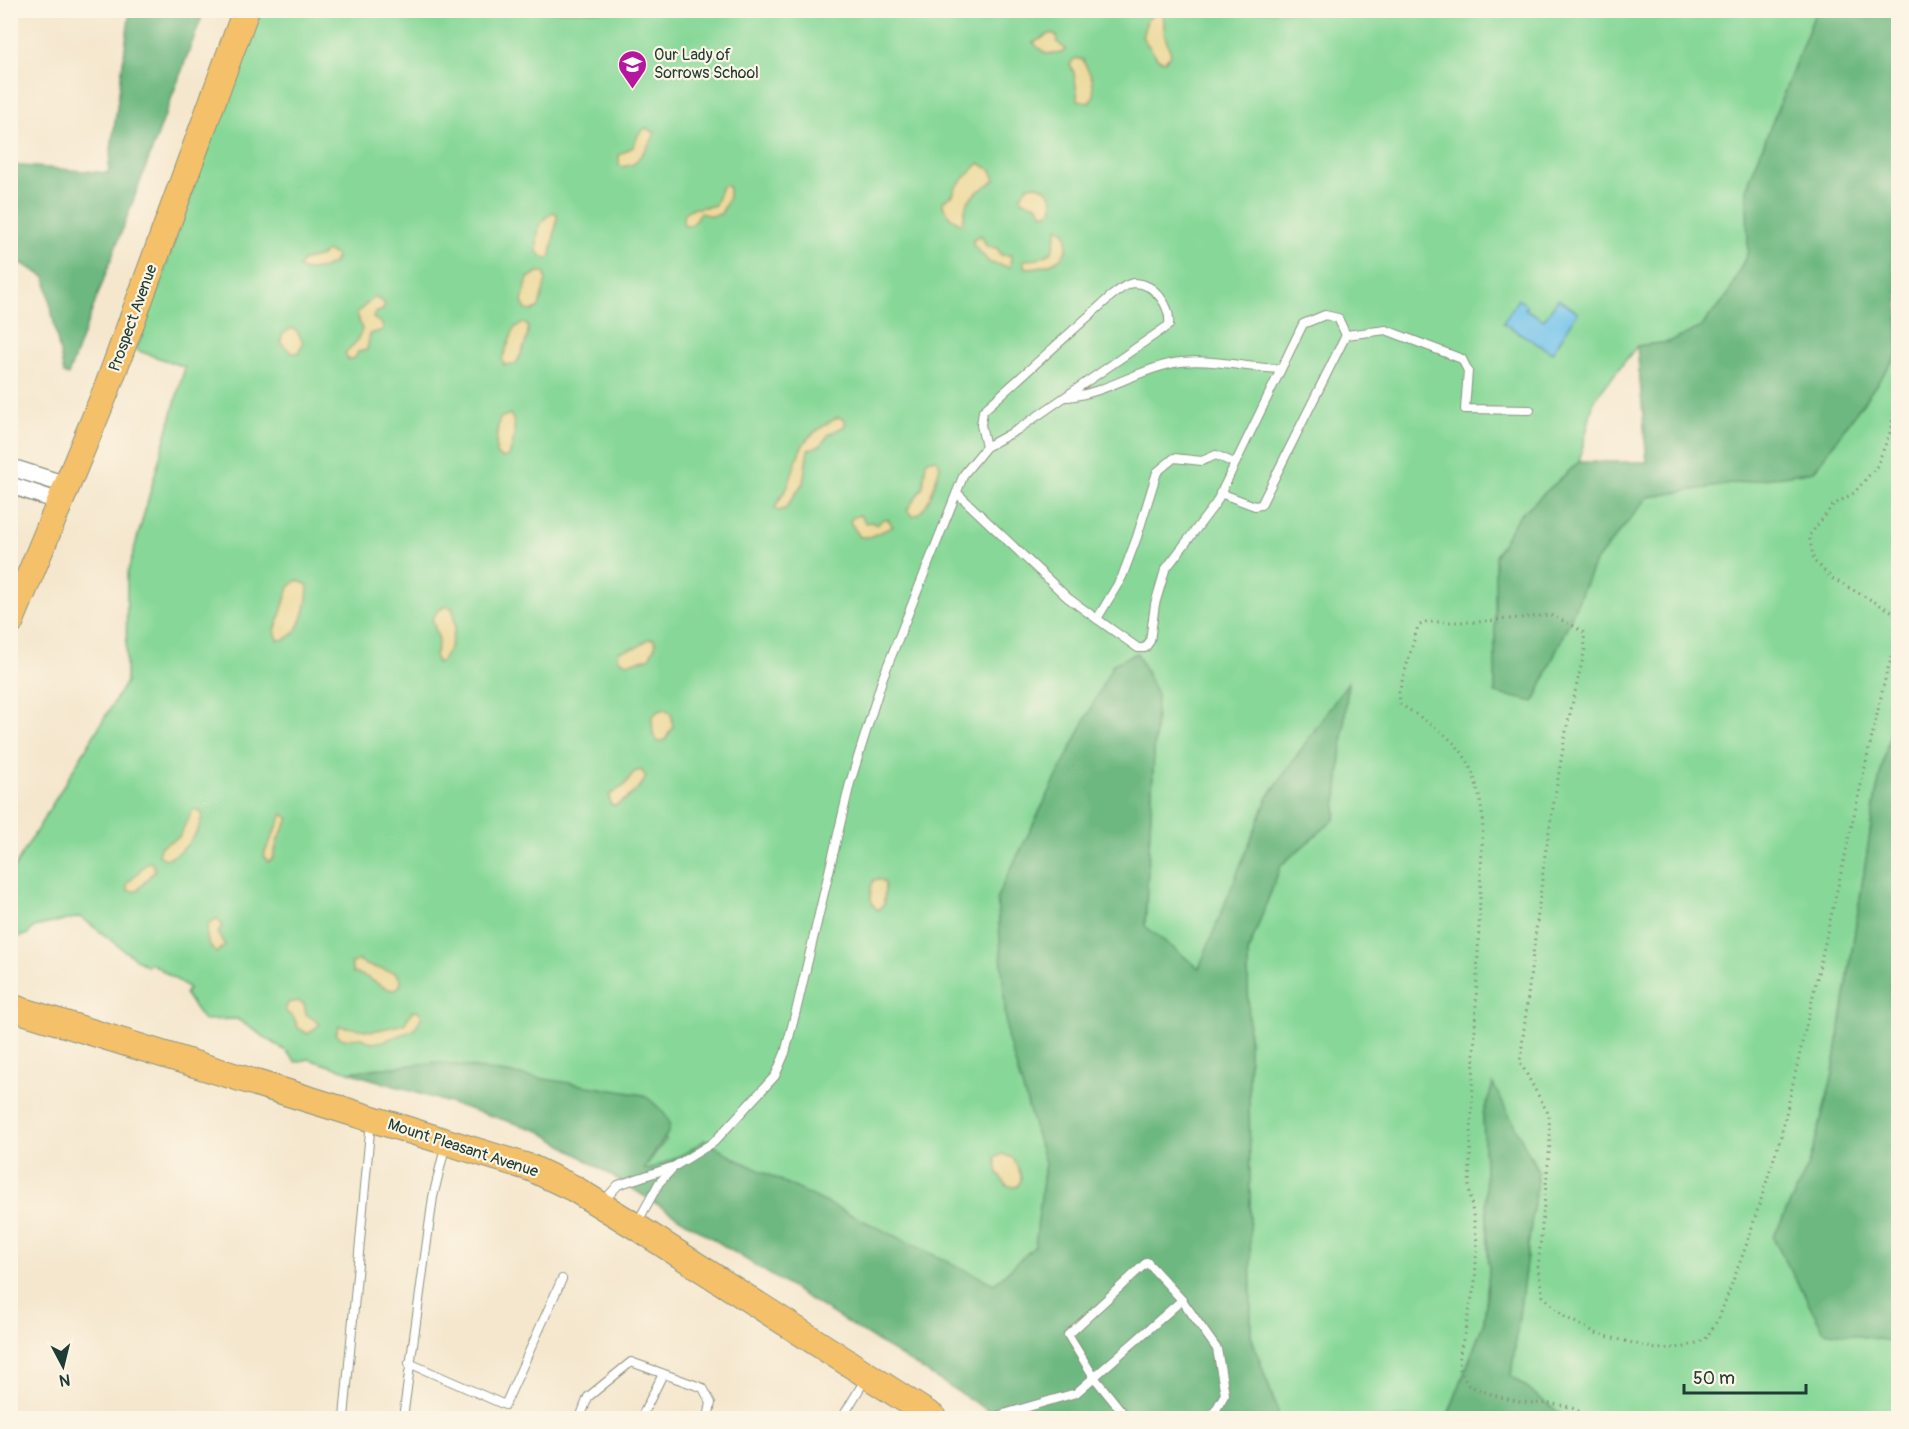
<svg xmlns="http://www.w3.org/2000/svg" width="1909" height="1429" viewBox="0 0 1909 1429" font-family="Pangolin,sans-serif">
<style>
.green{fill:#87d898;stroke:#538a66;stroke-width:1.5}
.forest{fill:#6db880;stroke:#467a5a;stroke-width:1.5}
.sand{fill:#eeda9e;stroke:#868c69;stroke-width:1.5}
.water{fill:#70c2ec;stroke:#488090;stroke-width:1.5}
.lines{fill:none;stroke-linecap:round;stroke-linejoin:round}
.service-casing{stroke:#8a9281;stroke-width:10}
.minor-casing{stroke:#8a9281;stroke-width:19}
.primary-casing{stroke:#8a9281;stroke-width:28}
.path{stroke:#8a9281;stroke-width:3;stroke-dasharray:1.5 4.5;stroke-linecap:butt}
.service{stroke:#fff;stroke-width:8}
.minor{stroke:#fff;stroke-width:16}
.primary{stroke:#f4c16a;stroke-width:26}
.labels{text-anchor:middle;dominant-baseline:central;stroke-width:4.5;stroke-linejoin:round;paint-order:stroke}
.poi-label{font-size:16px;fill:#1f3d34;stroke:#fcf5e5;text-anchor:start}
.street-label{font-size:16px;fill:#1f3d34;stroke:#fcf5e5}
</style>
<rect width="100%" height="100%" fill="#fcf5e5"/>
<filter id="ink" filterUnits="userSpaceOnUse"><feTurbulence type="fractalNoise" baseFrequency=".0167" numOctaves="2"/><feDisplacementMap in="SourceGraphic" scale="12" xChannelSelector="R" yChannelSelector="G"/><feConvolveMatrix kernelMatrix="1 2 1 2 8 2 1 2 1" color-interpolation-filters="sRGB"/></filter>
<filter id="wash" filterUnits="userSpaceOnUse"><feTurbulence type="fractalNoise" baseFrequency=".008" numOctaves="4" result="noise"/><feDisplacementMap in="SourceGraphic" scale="24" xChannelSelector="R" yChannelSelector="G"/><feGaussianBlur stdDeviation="1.35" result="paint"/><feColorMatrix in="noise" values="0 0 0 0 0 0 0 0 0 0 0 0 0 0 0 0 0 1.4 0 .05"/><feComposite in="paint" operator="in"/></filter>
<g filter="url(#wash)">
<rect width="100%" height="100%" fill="#f5e7ce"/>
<path class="green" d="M256 11H1816L1747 187 1748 252 1728 295 1700 328 1669 342 1637 346 1594 400 1579 462 1517 518 1534 702 1595 562 1648 497 1814 471 1898 354V699L1876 794 1833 1074 1809 1165 1773 1238 1824 1330 1898 1342V1418H1566L1511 1376 1538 1171 1483 1114 1489 1272 1484 1322 1447 1418H1280L1251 1336 1248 951 1281 865 1335 819 1348 683 1268 797 1200 969 1145 927 1157 695 1137 653 1112 665 1043 1179 1060 1217 1009 1297 682 1157 649 1170 644 1168 666 1140 380 1068 349 1072 309 1059 296 1062 286 1051 237 1019 204 1020 185 994 189 988 151 963 147 966C124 953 103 932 80 917L34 927 28 934 11 939V873L126 682 127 575 185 367 136 350Z"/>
<g class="forest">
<polygon points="130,11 204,11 68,375 64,374 45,277 11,257 11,165 108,173"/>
<polygon points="1816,11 1898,11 1898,354 1814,471 1648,497 1595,562 1534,702 1495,693 1495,556 1517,518 1579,462 1647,462 1637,346 1669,342 1700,328 1728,295 1748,252 1747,187"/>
<path d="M1137 653 1157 695 1145 926 1199 968 1268 797 1348 682 1335 819 1281 865 1248 952 1251 1336 1280 1418H1000L540 1131 349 1072 438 1062 644 1095C691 1131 662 1132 644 1169L649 1170 684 1154 705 1140 734 1158 994 1284 1035 1246 1045 1163 1007 1036 997 897 1113 664Z"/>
<polygon points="1898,699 1898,1342 1824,1331 1773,1238 1809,1165 1833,1074 1876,794"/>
<polygon points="1493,1084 1538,1171 1511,1376 1566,1418 1447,1418 1484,1322 1489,1272 1483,1114"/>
</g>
<g class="sand">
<path d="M1155 13 1163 14C1165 21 1163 28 1165 35 1166 42 1170 48 1171 55L1164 61 1158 59 1142 37 1147 20Z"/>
<polygon points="1051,33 1057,36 1057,42 1065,49 1063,52 1046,54 1033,43"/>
<polygon points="1075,58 1083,60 1092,78 1094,96 1089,103 1078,100 1074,73 1070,64"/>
<path d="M646 128 655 133C654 139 638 159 634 164L623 167 619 165V155L633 147 639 133Z"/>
<path d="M979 163 991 170 995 180C985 188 971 193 966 206 963 213 966 218 961 224L950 217 943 206V201L953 195 955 188Z"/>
<path d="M725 185 729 187V197L721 214 711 216 700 213 692 225 684 226C677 203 703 210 715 205L722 186Z"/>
<path d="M1038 185C1049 190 1056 198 1052 211L1043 214 1037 205 1022 201 1021 196 1028 186Z"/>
<path d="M554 212 557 214C557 227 552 241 551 257L546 259 537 252C537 235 536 221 554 212Z"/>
<path d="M1058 227 1065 232C1076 260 1046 268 1025 268L1023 260 1038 259 1052 252Z"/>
<polygon points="981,235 987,247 997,248 1001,255 1011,255 1010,267 990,263 973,245 973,239"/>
<polygon points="326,251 336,255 335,262 324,268 304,271 299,268 302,261 321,256"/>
<polygon points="538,272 544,272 546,280 539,307 532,311 526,310 522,302 528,278"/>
<polygon points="374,297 385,303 383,310 375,313 373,318 382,324 383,330 370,334 367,350 358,352 355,358 348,360 345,353 356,342 362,330 357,313"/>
<path d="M524 323 528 326C529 339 522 352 516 364L504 365 502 359 515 327Z"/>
<polygon points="292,328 297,331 303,343 298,353 292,353 281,343 282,334"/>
<path d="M510 414C518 424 514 444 509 456L502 458 496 454C496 445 497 427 500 418Z"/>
<path d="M838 417 845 420V426L829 434 821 445 808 450 803 483 785 509 778 511 775 509C778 499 785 493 789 483 803 443 797 441 838 417Z"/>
<path d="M929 459H937L940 466C936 479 929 513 913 516L907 510 923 487 926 462Z"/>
<polygon points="860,515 866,523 871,522 877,525 883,519 888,519 893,527 869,537 860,537 850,522 852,518"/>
<path d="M297 580 308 585C308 602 302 641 278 640L275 631 289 587Z"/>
<polygon points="447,606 453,609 455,628 451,645 442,661 437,663 435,656 439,640 432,619 438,610"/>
<polygon points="648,639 654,639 656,644 649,658 627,663 618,659 619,651 638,647"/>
<polygon points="665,709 671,713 673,727 665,740 658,742 653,735 652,717 658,711"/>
<path d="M641 770 646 777C640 789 626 801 614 806L610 804 609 795 624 786 634 772Z"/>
<path d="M193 809 202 812C203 830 182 856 165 859L159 855 160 847 179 837Z"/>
<polygon points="283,814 289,819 278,839 273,859 268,862 264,857 265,852"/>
<path d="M151 861 155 870 137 891H128L127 883C137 877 141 865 151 861Z"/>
<path d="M879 879 885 883 884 904 878 910C869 905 869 888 874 880Z"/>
<path d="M217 918 222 925 218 934 225 945 216 953C207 943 205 938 208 925Z"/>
<path d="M359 960 366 965 396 973 401 980 400 986 394 990C379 989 371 975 353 973L351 964Z"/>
<polygon points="298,1001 304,1004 306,1014 320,1024 308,1034 298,1028 294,1018 285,1011 288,1003"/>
<polygon points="418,1010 422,1016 414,1030 384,1041 372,1043 362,1038 343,1039 336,1034 339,1026 373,1031 404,1024 412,1011"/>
<path d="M1002 1154 1013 1158C1017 1168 1027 1178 1016 1187L1007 1186 998 1174 995 1158Z"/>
</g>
<polygon class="water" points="1518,299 1527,305 1525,309 1544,320 1558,299 1578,312 1552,353 1503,323"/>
</g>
<g filter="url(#ink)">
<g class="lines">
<defs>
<g id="service">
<polyline points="1346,335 1386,330 1462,359 1468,371 1465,409 1530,410"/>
<path d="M1068 397C1106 393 1137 370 1174 363 1204 357 1247 368 1280 369"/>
<polyline points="957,493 1068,598 1097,619 1122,577 1137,537 1157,472 1174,458 1202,461 1216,455 1234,463"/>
<polyline points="1097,619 1138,648 1145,648 1150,641 1155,604 1165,570 1216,503 1303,324 1325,315 1338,318 1346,335 1261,505 1255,506 1220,493"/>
<path d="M603 1202 618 1185 675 1166 714 1142 775 1076 785 1053 797 1007 850 783 883 677 964 474 986 447 1017 430 1169 325C1171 307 1156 284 1135 283 1126 283 1117 292 1110 297L983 411 981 425 986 447"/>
<polyline points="637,1223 659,1183 674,1167"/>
<polyline points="409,1363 505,1405 562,1279"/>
<polyline points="344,1418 371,1120"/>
<polyline points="403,1418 433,1197 446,1143"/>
<polyline points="580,1418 588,1397 631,1362 703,1388 711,1403 708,1418"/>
<polyline points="641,1418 663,1374"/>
<polyline points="842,1418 866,1378"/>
<polyline points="990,1418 1076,1393 1182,1300"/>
<polyline points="1127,1418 1094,1377 1068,1335 1147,1262 1182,1300 1217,1349 1225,1394 1211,1418"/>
</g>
<g id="minor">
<polyline points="10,467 67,485"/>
<polyline points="10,485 61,502"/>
</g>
<g id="primary">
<polyline points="10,623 106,391 246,10"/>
<polyline points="10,1007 531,1168 573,1188 635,1226 934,1418"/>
</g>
</defs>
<use href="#service" class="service-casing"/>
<use href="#minor" class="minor-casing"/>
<use href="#primary" class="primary-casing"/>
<g class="path">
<polyline points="1898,385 1891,430 1877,466 1854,493 1833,505 1809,536 1814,561 1833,579 1893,612 1898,622"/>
<path d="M1589 1418C1566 1400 1548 1405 1522 1402 1503 1399 1486 1393 1468 1385L1459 1368 1460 1354 1475 1283 1477 1242 1469 1187 1483 820C1474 750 1456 740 1400 704L1399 692 1418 626 1426 622H1477L1550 615 1574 626 1584 633 1585 649 1566 731 1545 855 1520 1062 1549 1115 1550 1143 1538 1268 1543 1296 1563 1316 1598 1334 1656 1349 1685 1347 1705 1340 1719 1318 1746 1246 1781 1136 1886 675 1898 638"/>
</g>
<use href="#service" class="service"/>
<use href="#minor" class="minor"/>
<use href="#primary" class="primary"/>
</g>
</g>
<defs>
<symbol id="school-pin" viewBox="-11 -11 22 30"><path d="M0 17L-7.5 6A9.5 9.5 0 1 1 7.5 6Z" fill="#b5179e" stroke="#fcf5e5"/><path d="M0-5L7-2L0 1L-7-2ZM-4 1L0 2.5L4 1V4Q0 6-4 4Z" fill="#fff"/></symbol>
</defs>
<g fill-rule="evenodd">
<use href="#school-pin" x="616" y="48" width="33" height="45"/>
</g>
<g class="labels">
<g class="poi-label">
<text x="654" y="55">Our Lady of<tspan x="654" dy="18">Sorrows School</tspan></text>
</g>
<g class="street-label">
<text transform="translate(133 318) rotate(-70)">Prospect Avenue</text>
<text transform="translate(463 1148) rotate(18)">Mount Pleasant Avenue</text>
</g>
</g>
<rect width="1909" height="1429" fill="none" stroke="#fcf5e5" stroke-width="36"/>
<g transform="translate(63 1366) rotate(173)" stroke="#fcf5e5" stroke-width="4.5" paint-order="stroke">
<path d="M0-4.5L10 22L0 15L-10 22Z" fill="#1f3d34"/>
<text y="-9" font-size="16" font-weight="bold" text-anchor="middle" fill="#1f3d34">N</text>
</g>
<path d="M1684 1384v9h122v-9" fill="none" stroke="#1f3d34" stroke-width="3"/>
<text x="1693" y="1384" font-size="18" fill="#1f3d34" stroke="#fcf5e5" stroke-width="4.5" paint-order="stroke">50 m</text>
</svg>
